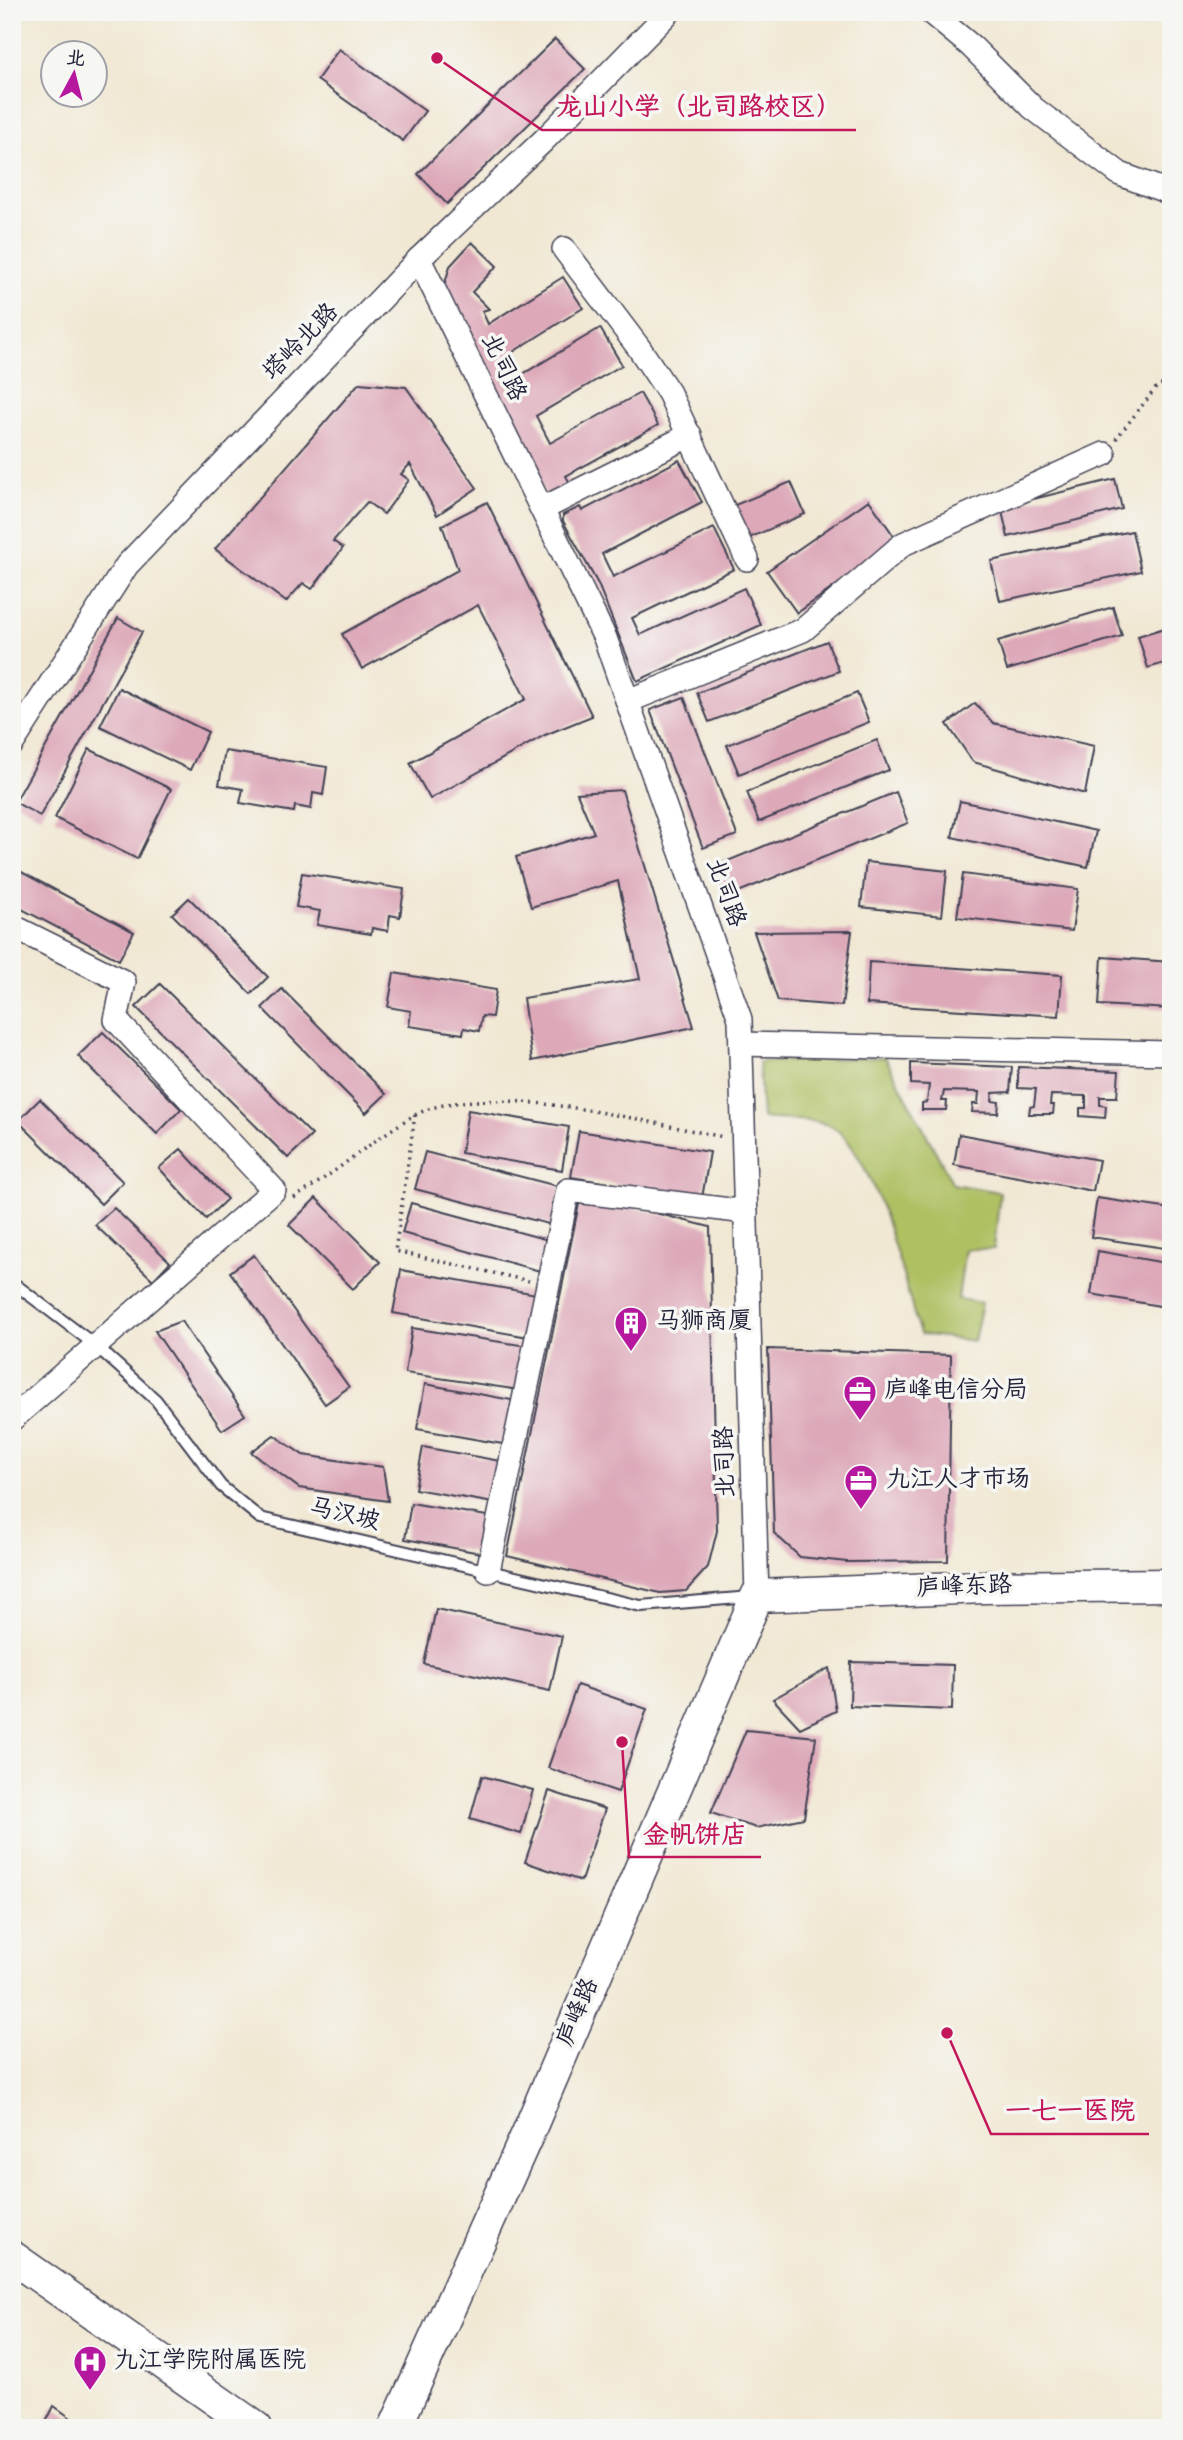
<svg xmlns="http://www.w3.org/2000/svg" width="1183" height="2440" viewBox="0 0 1183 2440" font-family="Dekko,'LXGW WenKai TC',sans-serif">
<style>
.green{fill:#afc064;stroke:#687150;stroke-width:2}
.building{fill:#dda9b9}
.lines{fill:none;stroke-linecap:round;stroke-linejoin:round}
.service-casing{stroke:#414052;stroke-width:14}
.minor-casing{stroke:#414052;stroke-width:26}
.secondary-casing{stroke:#414052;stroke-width:35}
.path{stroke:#414052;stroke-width:3.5;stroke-dasharray:2 5;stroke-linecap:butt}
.service{stroke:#fff;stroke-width:10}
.minor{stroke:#fff;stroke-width:23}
.secondary{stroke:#fff;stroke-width:32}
.labels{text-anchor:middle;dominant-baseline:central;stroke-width:7;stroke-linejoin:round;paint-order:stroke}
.street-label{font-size:24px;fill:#22223b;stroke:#f6f6f2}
.poi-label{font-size:24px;fill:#22223b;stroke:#f6f6f2;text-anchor:start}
.leader{fill:none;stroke:#c2185b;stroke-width:2.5}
.callout-dot{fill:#c2185b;stroke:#f6f6f2;stroke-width:2.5}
.callout-label{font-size:26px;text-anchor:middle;font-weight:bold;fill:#c2185b;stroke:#f6f6f2;stroke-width:7;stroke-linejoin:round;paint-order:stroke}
</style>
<rect width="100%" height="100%" fill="#f6f6f2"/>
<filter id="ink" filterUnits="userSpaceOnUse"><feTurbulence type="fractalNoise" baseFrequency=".0143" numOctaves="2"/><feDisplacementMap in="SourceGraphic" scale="14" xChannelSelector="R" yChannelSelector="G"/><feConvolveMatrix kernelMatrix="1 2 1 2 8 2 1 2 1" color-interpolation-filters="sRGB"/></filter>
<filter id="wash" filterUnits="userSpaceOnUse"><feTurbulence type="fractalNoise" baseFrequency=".00686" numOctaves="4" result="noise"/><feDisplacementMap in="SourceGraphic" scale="28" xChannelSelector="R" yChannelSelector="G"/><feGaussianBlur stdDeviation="1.57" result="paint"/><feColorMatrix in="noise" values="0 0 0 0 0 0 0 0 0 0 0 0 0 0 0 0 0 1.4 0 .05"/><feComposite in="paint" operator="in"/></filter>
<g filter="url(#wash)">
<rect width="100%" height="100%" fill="#f1e8d4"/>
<path class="green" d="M885 1057 953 1184 1000 1192 994 1249H965L958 1299 982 1303 974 1341 920 1334C904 1284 875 1150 831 1126 818 1119 778 1120 762 1118L759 1062Z"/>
<g id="blocks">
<g class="building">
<polygon points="555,39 585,69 447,204 418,174"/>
<polygon points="339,49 425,111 403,141 317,80"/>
<polygon points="472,242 497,266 472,292 489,309 482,311 488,324 563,277 583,308 505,357 516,378 600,328 622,365 536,416 550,443 640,393 658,425 566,476 571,485 547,498 442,293 450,266"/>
<polygon points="359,383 406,387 477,488 437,515 410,464 401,474 409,480 384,514 367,502 333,541 343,548 312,589 303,583 286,602 215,549"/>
<polygon points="679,460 702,502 602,554 613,577 714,528 734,569 632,618 640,635 744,588 761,625 637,681 598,584 563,521 563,515 580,507 582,511"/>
<polygon points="1115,479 1122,509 1008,537 1001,507"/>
<polygon points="791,482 805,514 744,540 730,507"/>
<polygon points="869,500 898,542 797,613 767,571"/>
<polygon points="487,502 592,716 545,735 430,799 410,763 526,699 478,605 362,669 342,634 458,570 442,525"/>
<polygon points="1132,531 1141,571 1000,601 991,561"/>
<polygon points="1113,607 1122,636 1007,670 998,641"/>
<polygon points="118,618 142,632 40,816 15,802"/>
<polygon points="1171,626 1171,661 1148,668 1138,636"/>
<polygon points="827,641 839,671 709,722 697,693"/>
<polygon points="119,688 208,732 190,770 100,726"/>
<polygon points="857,693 869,722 739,774 727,745"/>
<polygon points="684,697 737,835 703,848 650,710"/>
<polygon points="975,703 993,723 1094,746 1085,794 973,762 947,724"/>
<polygon points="877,740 889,770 759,822 747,792"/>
<polygon points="89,749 171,789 137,859 55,818"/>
<polygon points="225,751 327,767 323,795 313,793 311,809 295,806 294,812 240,803 243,789 219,785"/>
<polygon points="622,790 694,1027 532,1061 523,998 640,979 618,881 531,907 516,857 594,833 577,793"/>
<polygon points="896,792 908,823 726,897 713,867"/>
<polygon points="960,801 1096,831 1088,867 952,837"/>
<polygon points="866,862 947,871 942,916 861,907"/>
<polygon points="12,867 134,932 119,960 12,904"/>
<polygon points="302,873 404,889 400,917 390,915 388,931 372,928 371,934 317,925 320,911 296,907"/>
<polygon points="963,874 1078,889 1072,931 957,917"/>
<polygon points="189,898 268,977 251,994 172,914"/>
<polygon points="852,931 842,1006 778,1001 754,932"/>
<polygon points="1102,957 1171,962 1171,1009 1099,1005"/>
<polygon points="869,962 1062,975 1059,1016 867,1004"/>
<polygon points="394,973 496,990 492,1017 482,1016 479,1031 464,1028 463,1034 409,1026 411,1011 388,1007"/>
<polygon points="160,984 312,1135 288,1158 136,1007"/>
<polygon points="282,989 386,1094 366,1113 262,1008"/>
<polygon points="103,1032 181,1109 157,1134 78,1056"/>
<polygon points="911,1063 1012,1067 1010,1092 993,1093 992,1101 999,1102 998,1113 972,1112 973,1104 978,1104 979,1092 944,1091 942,1101 947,1101 946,1110 922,1110 922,1103 927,1102 929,1085 911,1084"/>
<polygon points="1018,1067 1119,1071 1117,1097 1100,1097 1100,1105 1106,1106 1105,1118 1080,1116 1080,1108 1086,1108 1086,1096 1051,1095 1050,1105 1054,1105 1053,1114 1029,1114 1030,1107 1034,1106 1036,1089 1018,1088"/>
<polygon points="40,1099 123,1182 101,1204 18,1121"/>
<polygon points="468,1110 569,1127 562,1170 461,1153"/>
<polygon points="579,1131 710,1152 702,1198 571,1177"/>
<polygon points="959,1134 1099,1160 1093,1191 954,1165"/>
<polygon points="181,1149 227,1199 206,1219 159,1168"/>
<polygon points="425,1152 561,1187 552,1225 415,1189"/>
<polygon points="581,1194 710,1227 717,1531 708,1567 686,1591 660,1593 507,1556"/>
<polygon points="316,1198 380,1262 353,1289 289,1225"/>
<polygon points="1097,1198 1171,1209 1171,1249 1091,1237"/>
<polygon points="411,1203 548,1240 540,1271 402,1233"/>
<polygon points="114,1208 170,1262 153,1280 95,1225"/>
<polygon points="1098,1251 1171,1264 1171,1308 1091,1294"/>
<polygon points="254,1255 349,1387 325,1404 230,1272"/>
<polygon points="401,1270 542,1295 534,1338 393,1313"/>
<polygon points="181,1321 245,1415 222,1430 155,1331"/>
<polygon points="412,1328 533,1347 526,1391 405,1373"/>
<polygon points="768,1349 951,1355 948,1561 847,1562 800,1557 774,1533"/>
<polygon points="425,1384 522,1402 514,1446 417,1429"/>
<polygon points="274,1435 303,1455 383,1467 388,1501 299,1488 251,1452"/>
<polygon points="423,1447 506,1462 499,1504 415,1489"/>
<polygon points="411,1503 493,1517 486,1554 405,1539"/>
<polygon points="436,1609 562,1636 550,1691 424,1664"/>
<polygon points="851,1662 953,1665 952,1710 850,1706"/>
<polygon points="829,1668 836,1711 800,1728 773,1699"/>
<polygon points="577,1685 647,1709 618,1792 548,1768"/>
<polygon points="746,1730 816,1737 804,1818 756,1828 711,1813"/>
<polygon points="482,1776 533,1790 521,1834 470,1819"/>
<polygon points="549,1791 605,1809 581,1881 525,1862"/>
<polygon points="54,2406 85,2428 43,2428"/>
</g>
</g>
</g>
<g filter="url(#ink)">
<use href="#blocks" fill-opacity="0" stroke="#414052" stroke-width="2"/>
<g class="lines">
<defs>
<polyline id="service" points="12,1282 95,1345 156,1400 221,1486 260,1518 641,1606 751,1597"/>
<g id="minor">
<polyline points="930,12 971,46 1033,108 1120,174 1171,193"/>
<polyline points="564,249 639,348 669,393 747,559"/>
<polyline points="419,259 605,638 740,1019 757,1596"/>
<polyline points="542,509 690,435"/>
<polyline points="628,701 803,630 903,544 1104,454"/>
<polyline points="12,744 127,565 419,259 544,140 669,12"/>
<polyline points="12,926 124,982 116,1020 274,1190 12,1419"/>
<polyline points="741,1044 1171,1053"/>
<polyline points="488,1571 568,1190 746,1212"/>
</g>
<g id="secondary">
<polyline points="12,2257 256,2428"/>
<polyline points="395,2428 528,2133 757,1596 985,1587 1171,1585"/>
</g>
</defs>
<use href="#service" class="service-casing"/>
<use href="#minor" class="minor-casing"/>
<use href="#secondary" class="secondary-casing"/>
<g class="path">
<polyline points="1116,439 1156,388 1171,380"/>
<polyline points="415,1115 395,1251 529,1281"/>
<path d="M294 1198C336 1173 372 1140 413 1116 481 1077 647 1123 724 1137"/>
</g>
<use href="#service" class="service"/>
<use href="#minor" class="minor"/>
<use href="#secondary" class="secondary"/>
</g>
</g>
<defs>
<symbol id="building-pin" viewBox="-11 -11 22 30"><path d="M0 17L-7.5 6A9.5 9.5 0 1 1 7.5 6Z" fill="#b5179e" stroke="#f6f6f2"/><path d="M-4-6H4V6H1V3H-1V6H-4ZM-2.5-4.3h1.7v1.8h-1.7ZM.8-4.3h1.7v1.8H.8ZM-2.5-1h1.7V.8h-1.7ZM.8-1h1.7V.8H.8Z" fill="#fff"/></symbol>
<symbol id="office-pin" viewBox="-11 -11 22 30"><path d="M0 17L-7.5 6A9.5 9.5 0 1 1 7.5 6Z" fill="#b5179e" stroke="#f6f6f2"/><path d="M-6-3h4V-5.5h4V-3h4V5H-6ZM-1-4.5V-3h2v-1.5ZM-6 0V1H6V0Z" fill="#fff"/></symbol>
<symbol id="hospital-pin" viewBox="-11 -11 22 30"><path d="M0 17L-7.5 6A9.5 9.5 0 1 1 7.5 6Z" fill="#b5179e" stroke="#f6f6f2"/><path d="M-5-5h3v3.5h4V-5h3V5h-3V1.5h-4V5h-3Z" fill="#fff"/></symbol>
</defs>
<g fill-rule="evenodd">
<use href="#building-pin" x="612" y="1304" width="38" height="52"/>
<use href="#office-pin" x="841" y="1373" width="38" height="52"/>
<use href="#office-pin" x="842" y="1462" width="38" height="52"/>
<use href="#hospital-pin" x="71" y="2343" width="38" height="52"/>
</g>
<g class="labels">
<g class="street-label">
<text transform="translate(302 343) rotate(-46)">塔岭北路</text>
<text transform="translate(502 368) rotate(64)">北司路</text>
<text transform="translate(724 893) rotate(70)">北司路</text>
<text transform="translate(727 1462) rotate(-92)">北司路</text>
<text transform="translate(344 1516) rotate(13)">马汉坡</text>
<text transform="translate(964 1588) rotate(-2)">庐峰东路</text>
<text transform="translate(579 2013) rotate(-67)">庐峰路</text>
</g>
<g class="poi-label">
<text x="656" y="1323">马狮商厦</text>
<text x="884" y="1392">庐峰电信分局</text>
<text x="886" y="1481">九江人才市场</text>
<text x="114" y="2362">九江学院附属医院</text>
</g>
</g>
<path class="leader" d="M437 58L542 130H856M622 1742L629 1857H761M947 2033L991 2134H1149"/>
<g class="callout-dot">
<circle cx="437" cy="58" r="7"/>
<circle cx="622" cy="1742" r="7"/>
<circle cx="947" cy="2033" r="7"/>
</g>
<g class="callout-label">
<text x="699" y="115">龙山小学（北司路校区）</text>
<text x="695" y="1843">金帆饼店</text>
<text x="1070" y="2119">一七一医院</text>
</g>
<rect width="1183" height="2440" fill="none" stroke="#f6f6f2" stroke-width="42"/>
<g transform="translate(74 74) rotate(7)"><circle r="33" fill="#f6f6f2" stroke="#a1a1a9" stroke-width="2"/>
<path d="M0-5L12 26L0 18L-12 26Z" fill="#b5179e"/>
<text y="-10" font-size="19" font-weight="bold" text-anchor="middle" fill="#22223b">北</text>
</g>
</svg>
